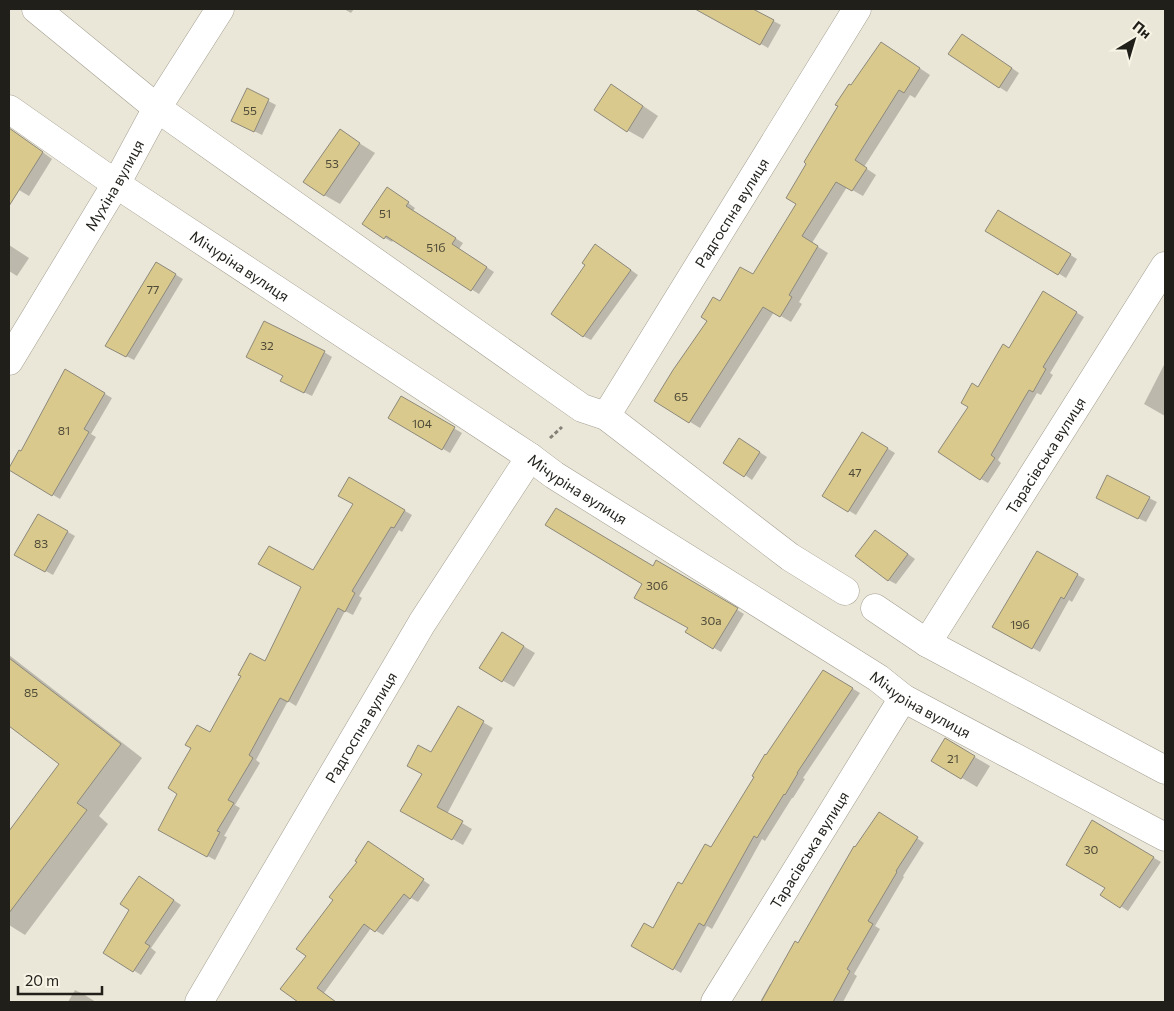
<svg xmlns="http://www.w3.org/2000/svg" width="1174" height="1011" viewBox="0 0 1174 1011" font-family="Commissioner,sans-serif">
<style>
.shadow{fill:#0003}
.building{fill:#d9c98d;stroke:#8d897b}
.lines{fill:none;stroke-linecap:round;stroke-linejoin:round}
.street-casing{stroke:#a39f91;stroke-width:29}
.path{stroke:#848177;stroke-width:3;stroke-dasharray:4 2.5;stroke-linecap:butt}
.street{stroke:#fff;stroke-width:28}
.labels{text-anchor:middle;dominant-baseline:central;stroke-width:4;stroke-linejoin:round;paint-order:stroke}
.number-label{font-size:12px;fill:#4e4a37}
.street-label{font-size:15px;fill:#201f1a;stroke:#f8f4e5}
</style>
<rect width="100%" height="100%" fill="#ebe7d8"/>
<g class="shadow">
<polygon points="344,9 354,9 351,13"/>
<polygon points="717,9 751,9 781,25 768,48 713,17"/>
<polygon points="970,40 1019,73 1007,92 999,87"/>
<polygon points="882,43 930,75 915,98 910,95 864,167 876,175 863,196 847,187 812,243 828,253 799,302 802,304 791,322 774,312 700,428 656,401 721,303 754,276 797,204 852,87"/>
<polygon points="247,90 276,105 262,135 240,124"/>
<polygon points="627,95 658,116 643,139 627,130"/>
<polygon points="340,131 375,153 340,204 324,195"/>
<polygon points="26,140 52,159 29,196 9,184 9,143 10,144"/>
<polygon points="395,193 415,208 413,211 463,243 459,249 494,272 479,294 393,240 392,242 385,238"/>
<polygon points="999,211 1077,259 1066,278 987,230"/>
<polygon points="9,245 29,258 17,276 9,271"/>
<polygon points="603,250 638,275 591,340 583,336"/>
<polygon points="156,263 183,279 134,360 114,350"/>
<polygon points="1044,293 1084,317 1050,373 1053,375 1041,395 1037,393 998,460 1001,463 988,483 981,479 969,407 979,389 1009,349"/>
<polygon points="324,352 332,357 312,396 289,385"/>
<polygon points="1165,363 1165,416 1144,404"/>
<polygon points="65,371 112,398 91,434 96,437 60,499 9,469 21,453"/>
<polygon points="401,398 462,433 450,453 390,418"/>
<polygon points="862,433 895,453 856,515 823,495"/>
<polygon points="747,444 767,457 752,480 745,475"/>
<polygon points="350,479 412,515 402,532 399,530 359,596 362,598 353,615 345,611 296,706 288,701 256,760 260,763 235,805 240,808 224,836 227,837 215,860 160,830 211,734 265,663 314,572 355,504"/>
<polygon points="1149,498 1157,502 1146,522 1105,502"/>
<polygon points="38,515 75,536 53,575 16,554"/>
<polygon points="883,536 915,559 896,584 888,580"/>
<polygon points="1037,553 1085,579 1072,602 1069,600 1040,652 994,626"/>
<polygon points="656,561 744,614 721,652 687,632 690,628 653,567"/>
<polygon points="513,640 535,653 514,687 481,668"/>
<polygon points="9,655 142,758 99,816 108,824 25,935 9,925 9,833 60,764 9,724"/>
<polygon points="823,671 860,693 803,778 805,779 793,798 792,798 765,841 762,839 712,929 707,926 681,973 633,945 654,930 683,886 711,848 767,757"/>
<polygon points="458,708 493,728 447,814 472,829 463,845 402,810 423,774 431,754"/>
<polygon points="946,740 990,766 977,787 962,778"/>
<polygon points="886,817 924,843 903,876 904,877 875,926 880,929 854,974 857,976 843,1002 764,1002 761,1000 770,984 772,985 799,944 856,848"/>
<polygon points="1093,822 1161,862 1128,911 1102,894 1107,888"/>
<polygon points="376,847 430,885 418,902 411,898 383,935 371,928 324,993 336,1002 300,1002 282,989 307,956 335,900 358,862"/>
<polygon points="147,882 181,905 151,948 156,952 141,975 104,952"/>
<polygon points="75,990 83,994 96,1002 68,1002"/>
</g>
<g class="building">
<polygon points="695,9 753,9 774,20 760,45"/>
<polygon points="962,34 1012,68 999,88 948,54"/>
<polygon points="881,42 920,68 904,93 899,90 855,160 867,168 852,191 836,182 802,236 818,246 789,295 792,297 780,317 763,307 689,423 654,401 673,370 707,321 701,317 713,297 720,301 740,267 753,274 796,204 786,198 806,164 804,162 838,106 835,105 849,84 851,85"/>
<polygon points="611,84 643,106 627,132 594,110"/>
<polygon points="247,88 269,99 254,132 231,121"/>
<polygon points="9,128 43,152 9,206"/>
<polygon points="340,129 360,143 324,196 303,182"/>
<polygon points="387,187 409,202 406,206 456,238 452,244 487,267 471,291 386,236 384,239 362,224"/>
<polygon points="998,210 1071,254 1058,275 985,231"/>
<polygon points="595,244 631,270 583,337 551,314 585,265 582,263"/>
<polygon points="156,262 176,274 126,357 105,346"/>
<polygon points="1043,291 1077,312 1043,367 1046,369 1033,392 1029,390 991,455 995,458 980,480 938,452 968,407 961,403 972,383 978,387 1003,344 1009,348"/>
<polygon points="264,321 325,351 304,393 280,381 283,376 246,357"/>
<polygon points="65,369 105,393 84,429 89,432 52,496 9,470 9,468 19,450 21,451"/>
<polygon points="401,396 455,427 442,450 388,418"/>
<polygon points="862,432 888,448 848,512 822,496"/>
<polygon points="739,438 760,452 744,477 723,463"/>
<polygon points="1107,475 1150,497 1138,519 1096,498"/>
<polygon points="349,477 405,510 394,528 391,527 352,591 355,593 345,612 338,608 288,702 280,698 249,755 253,758 228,800 234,803 217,831 220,832 207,857 158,830 177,794 168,788 191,748 185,745 197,725 210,732 241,676 238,675 250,653 265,661 301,587 258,564 269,546 313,570 353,504 338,496"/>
<polygon points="556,508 653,566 656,560 738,608 713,649 685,632 688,628 634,598 642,584 545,525"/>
<polygon points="38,514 68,531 45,572 14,555"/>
<polygon points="875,530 908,554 888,581 855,556"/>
<polygon points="1037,551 1078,574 1064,599 1061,597 1032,649 992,627"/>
<polygon points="502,632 524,646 502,682 479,668"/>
<polygon points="9,658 121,744 77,803 87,810 9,913 9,831 59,764 9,726"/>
<polygon points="823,670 853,688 797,773 798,773 785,795 784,794 757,838 754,836 704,926 699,923 673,970 631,946 644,923 653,928 678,882 682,884 705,844 711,847 754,777 752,776 765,754 766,755"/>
<polygon points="458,706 484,721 437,807 463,821 452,840 400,811 422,774 407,766 418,745 431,752"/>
<polygon points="945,738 975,756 961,779 931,761"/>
<polygon points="879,812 918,837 896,871 897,872 868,921 873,924 847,969 850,971 833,1002 761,1002 795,941 798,943 854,846 855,847"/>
<polygon points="1092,820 1154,857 1120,908 1100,895 1105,888 1066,865"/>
<polygon points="368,841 424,879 410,899 404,894 375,932 364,924 317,988 336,1002 298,1002 280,989 306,956 296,949 333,900 329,897 357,862 355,861"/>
<polygon points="139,876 174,900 145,943 150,946 133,972 103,953 129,910 120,904"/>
</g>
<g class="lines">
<defs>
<g id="street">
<polyline points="36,9 157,108 582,408 606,416 790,557 845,591"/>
<path id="s1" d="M9 109 116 184 530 457 554 475 878 678 903 698 1165 837"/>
<path id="s2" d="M9 361 116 184 157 108 220 9"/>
<path id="s3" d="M606 416 857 9"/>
<polyline points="875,608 927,643 1165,770"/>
<path id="s4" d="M927 643 1165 266"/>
<path id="s5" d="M199 1002 422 623 530 457"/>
<path id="s6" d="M715 1002 903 698"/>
</g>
</defs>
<use href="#street" class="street-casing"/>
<polyline class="path" points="550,438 562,427"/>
<use href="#street" class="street"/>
</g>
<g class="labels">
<g class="number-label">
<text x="250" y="110">55</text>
<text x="332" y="163">53</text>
<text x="385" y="213">51</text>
<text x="436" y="247">51б</text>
<text x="153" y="289">77</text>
<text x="267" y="345">32</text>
<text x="681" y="396">65</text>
<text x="422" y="423">104</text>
<text x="64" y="430">81</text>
<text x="855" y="472">47</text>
<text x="41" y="543">83</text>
<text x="657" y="585">30б</text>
<text x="711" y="620">30а</text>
<text x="1020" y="624">19б</text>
<text x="31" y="692">85</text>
<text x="953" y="758">21</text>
<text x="1091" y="849">30</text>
</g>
<g class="street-label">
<text stroke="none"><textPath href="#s2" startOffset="205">Мухіна вулиця</textPath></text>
<text stroke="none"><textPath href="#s3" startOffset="239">Радгоспна вулиця</textPath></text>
<text stroke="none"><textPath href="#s1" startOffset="279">Мічуріна вулиця</textPath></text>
<text stroke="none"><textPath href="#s4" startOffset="222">Тарасівська вулиця</textPath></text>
<text stroke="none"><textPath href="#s1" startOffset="684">Мічуріна вулиця</textPath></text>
<text stroke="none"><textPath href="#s1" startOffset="1089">Мічуріна вулиця</textPath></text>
<text stroke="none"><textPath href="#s5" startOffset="319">Радгоспна вулиця</textPath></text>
<text stroke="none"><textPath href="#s6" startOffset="179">Тарасівська вулиця</textPath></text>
</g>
</g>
<rect width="1174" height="1011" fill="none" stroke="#201f1a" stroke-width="20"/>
<g transform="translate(1134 40) rotate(38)" stroke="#f8f4e5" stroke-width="4" paint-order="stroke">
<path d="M0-4L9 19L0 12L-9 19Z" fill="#201f1a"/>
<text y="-8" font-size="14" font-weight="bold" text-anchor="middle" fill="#201f1a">Пн</text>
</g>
<path d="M18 986v8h84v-8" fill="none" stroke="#201f1a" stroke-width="2.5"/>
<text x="25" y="986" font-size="15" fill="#201f1a" stroke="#f8f4e5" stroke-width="4" paint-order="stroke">20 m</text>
</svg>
